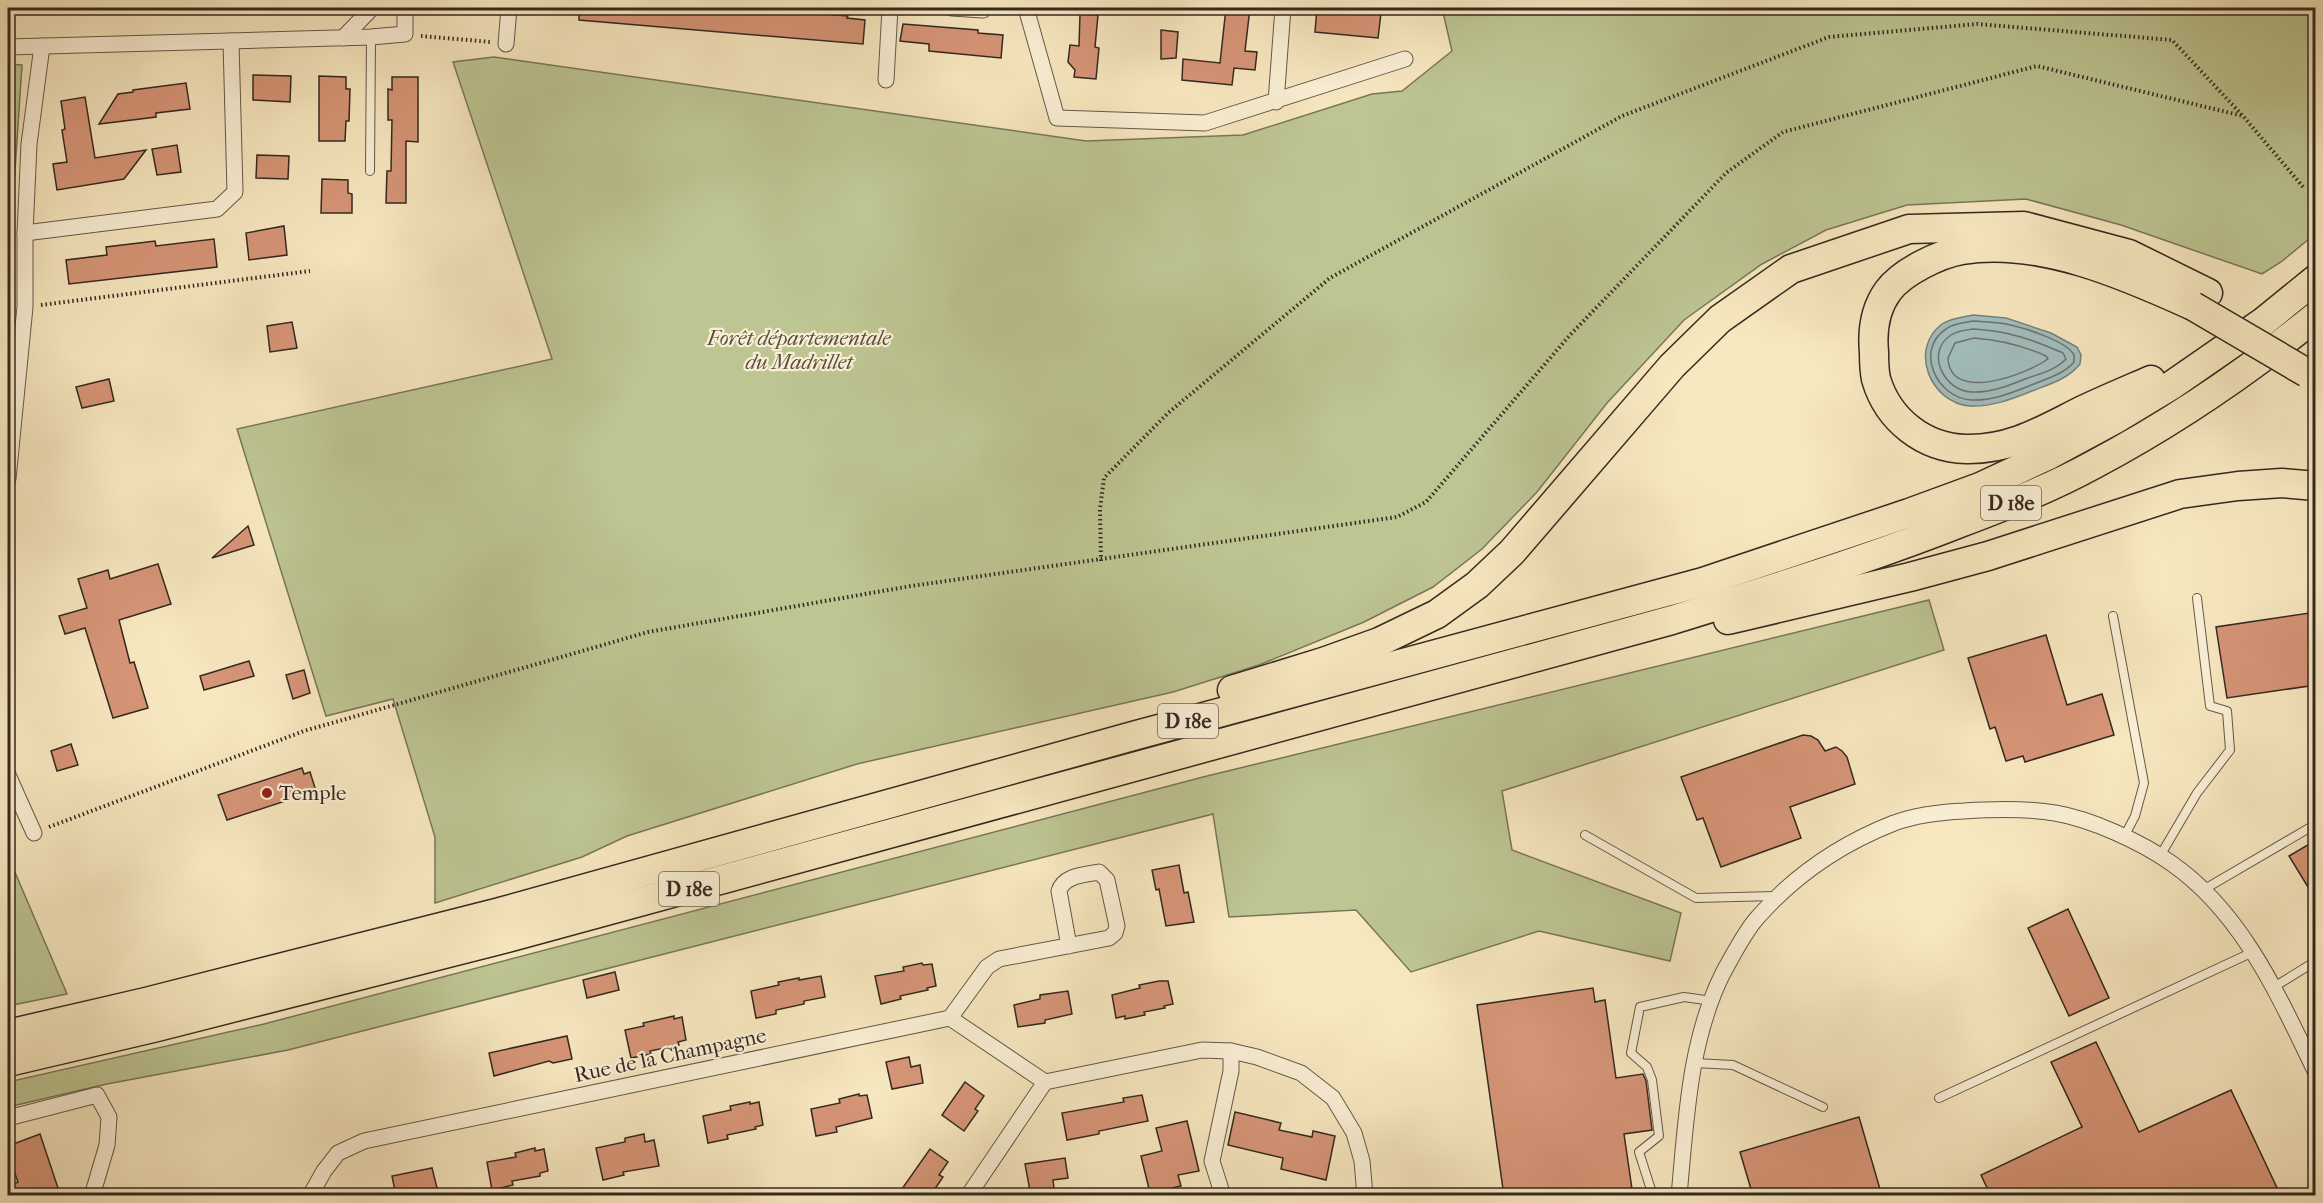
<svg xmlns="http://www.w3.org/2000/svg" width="2323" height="1203" viewBox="0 0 2323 1203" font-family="'IM FELL French Canon',serif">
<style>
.green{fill:#bdc592;stroke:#78765a;stroke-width:1.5}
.water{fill:#a2bdbd;stroke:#76817f;stroke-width:1.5}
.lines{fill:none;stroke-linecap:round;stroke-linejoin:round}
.shore{stroke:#6b726f;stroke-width:1.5}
.building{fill:#d69577;stroke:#342821;stroke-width:1.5}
.lane-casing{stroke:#655848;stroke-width:10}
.street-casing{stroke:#655848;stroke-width:17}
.highway-casing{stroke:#342821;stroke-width:31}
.path{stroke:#342821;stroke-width:4;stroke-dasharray:1.5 3;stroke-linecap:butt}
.lane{stroke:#faefd5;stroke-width:8}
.street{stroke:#faefd5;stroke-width:15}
.highway{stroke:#f7e7bf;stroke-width:28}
.highway-bridge-casing{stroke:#342821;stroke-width:31;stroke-linecap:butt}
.highway-bridge{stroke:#f7e7bf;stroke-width:28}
.poi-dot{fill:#8f2418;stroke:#faefd5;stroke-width:2}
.labels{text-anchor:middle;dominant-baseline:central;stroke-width:4.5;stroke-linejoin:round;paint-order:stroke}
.shield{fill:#faefd5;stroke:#6f6457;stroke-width:1.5}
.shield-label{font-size:20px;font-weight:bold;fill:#342821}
.park-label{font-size:21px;font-style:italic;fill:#564f3d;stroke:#faefd5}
.poi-label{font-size:21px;fill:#342821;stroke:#faefd5;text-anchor:start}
.street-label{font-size:21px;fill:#342821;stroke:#faefd5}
</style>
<rect width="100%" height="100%" fill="#f7e7bf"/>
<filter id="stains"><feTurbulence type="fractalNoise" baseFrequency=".00333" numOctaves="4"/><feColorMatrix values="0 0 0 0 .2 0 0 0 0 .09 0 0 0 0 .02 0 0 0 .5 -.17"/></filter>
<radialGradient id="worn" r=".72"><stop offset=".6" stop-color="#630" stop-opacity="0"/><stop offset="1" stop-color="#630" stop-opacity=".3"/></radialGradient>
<g class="green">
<polygon points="1442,8 2315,8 2315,234 2281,262 2262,274 2121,225 2026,199 1907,205 1826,230 1762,264 1684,320 1607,403 1537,492 1482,549 1433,587 1364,622 1259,665 1173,692 857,764 627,836 582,857 435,903 435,837 393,699 326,716 237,429 552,359 453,62 494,57 1086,141 1243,135 1372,94 1402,91 1452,51"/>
<polygon points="8,64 22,65 8,276"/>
<polygon points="1929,600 1944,650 1502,791 1512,850 1681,913 1670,961 1539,931 1411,972 1356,910 1229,917 1213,814 288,1050 107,1084 8,1107 8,1082 264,1024 1203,777"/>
<polygon points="8,856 67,994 8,1006"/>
</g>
<path class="water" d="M1973 315 2006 318 2051 333 2077 347 2081 355 2080 364C2068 379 2050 384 2032 391 2012 399 1992 407 1970 406 1931 403 1908 350 1942 324 1951 318 1962 317 1973 315Z"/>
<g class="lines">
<g class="shore">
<path d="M1973 321C1984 322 1995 322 2006 324 2022 327 2067 341 2074 355V362C2063 375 2045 379 2029 386 2011 393 1992 401 1971 400 1937 398 1914 350 1946 329 1954 323 1964 323 1973 321Z"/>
<path d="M1973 329C2008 331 2031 339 2063 353L2066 359C2056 370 2039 374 2025 379 2008 386 1990 393 1971 392 1945 391 1924 353 1951 335 1957 331 1965 330 1973 329Z"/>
<path d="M1974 338C2000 340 2022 345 2046 356L2048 359C2027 374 1950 404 1948 358L1955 343Z"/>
</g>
</g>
<g class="building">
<polygon points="579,8 754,8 848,16 847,18 865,20 863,44 579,20"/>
<polygon points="1226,8 1250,8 1245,51 1257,52 1255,70 1234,68 1232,85 1182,80 1183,59 1220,63"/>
<polygon points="1317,8 1381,13 1378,38 1315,32"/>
<polygon points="1080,14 1098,15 1095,47 1099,48 1096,79 1074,77 1075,70 1068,62 1070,45 1079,46"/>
<polygon points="903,24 978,30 978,33 1003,35 1001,58 929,51 929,44 900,41"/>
<polygon points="1161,30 1178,32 1176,58 1161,59"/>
<polygon points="253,75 291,76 290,102 253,100"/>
<polygon points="319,76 346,77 346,89 350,89 349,121 346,121 345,141 319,141"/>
<polygon points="392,77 418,77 418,142 406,141 406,203 386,203 387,171 391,171 392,120 388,120 388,89 392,90"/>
<polygon points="186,83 190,109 156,113 156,117 99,124 118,94 133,92 133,90"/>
<polygon points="85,97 95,158 146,150 124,179 57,190 53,164 67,162 62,130 65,129 61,101"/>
<polygon points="177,145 181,172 157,175 152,149"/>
<polygon points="257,155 289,156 288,179 256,178"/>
<polygon points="322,179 348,180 348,193 352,194 352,213 321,213"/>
<polygon points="284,226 287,255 249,260 246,233"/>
<polygon points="214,239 217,267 69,284 66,260 107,255 106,247 155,241 156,246"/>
<polygon points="292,322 297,348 270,352 267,326"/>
<polygon points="109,379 114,401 82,408 76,387"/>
<polygon points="248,526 254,545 212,558"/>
<polygon points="158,564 171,604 119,620 130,663 134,662 148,708 113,718 85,628 65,634 59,616 87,608 78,579 108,570 110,579"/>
<polygon points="2316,612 2316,685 2227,698 2216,627"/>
<polygon points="2046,635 2067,705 2102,694 2114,735 2025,762 2023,756 2006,761 1995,727 1990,729 1968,658"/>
<polygon points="249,661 254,676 204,690 200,676"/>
<polygon points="304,670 310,693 293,699 286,675"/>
<polygon points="1803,735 1811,736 1818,740 1825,751 1836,747 1842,751 1847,757 1855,784 1790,807 1801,838 1721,867 1703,818 1697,820 1681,777"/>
<polygon points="71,744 78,765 57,771 51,751"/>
<polygon points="302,768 304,774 310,772 316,791 227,820 218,795"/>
<polygon points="2316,840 2316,900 2289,856"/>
<polygon points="1179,865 1184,893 1188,892 1194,922 1166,926 1159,889 1156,890 1152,870"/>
<polygon points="2068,909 2109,998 2069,1016 2028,928"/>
<polygon points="922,963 923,965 932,964 936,986 927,988 928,990 900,996 901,999 881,1004 875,976 904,971 903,967"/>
<polygon points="615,972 619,990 587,998 583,980"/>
<polygon points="821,976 825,997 804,1001 804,1004 776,1010 776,1014 756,1018 751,991 779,985 778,982 799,978 799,980"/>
<polygon points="1159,981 1168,981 1173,1004 1164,1006 1165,1008 1144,1012 1145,1015 1125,1019 1125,1016 1116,1018 1112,995 1140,988 1139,985"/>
<polygon points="1593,988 1595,1002 1605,1000 1616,1078 1643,1074 1646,1081 1652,1130 1624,1134 1633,1196 1504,1196 1477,1005"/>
<polygon points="1068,991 1072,1014 1045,1020 1045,1023 1018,1027 1014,1005 1040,999 1040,995"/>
<polygon points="674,1016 674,1019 682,1017 686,1040 678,1042 679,1045 650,1051 651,1054 631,1058 625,1030 644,1026 643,1023"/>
<polygon points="567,1036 572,1059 553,1063 549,1061 494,1076 489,1053"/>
<polygon points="2096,1042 2139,1132 2231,1090 2278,1190 2265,1196 1991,1196 1981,1175 2082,1127 2051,1062"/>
<polygon points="909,1057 911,1067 920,1065 923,1083 892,1089 886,1062"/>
<polygon points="965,1082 984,1096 975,1109 978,1111 964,1131 942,1115"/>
<polygon points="859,1094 859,1096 867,1095 872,1118 836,1127 837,1132 816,1136 811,1109 840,1103 839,1099"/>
<polygon points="1142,1095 1148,1121 1099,1131 1099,1134 1067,1140 1062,1113 1124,1102 1123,1098"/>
<polygon points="750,1102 750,1104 759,1102 763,1125 755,1127 756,1129 727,1135 728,1139 708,1143 703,1116 731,1110 730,1106"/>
<polygon points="1235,1112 1281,1123 1279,1130 1312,1137 1313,1131 1335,1136 1326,1180 1281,1169 1283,1158 1228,1145"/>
<polygon points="1859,1117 1882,1196 1753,1196 1740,1152"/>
<polygon points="1187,1121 1199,1171 1178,1175 1181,1186 1150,1193 1141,1156 1162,1151 1156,1128"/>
<polygon points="40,1134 59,1191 45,1196 8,1196 8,1186 18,1182 8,1154 8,1146"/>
<polygon points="644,1134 645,1142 654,1140 659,1166 623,1172 624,1175 603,1180 596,1148 625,1142 625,1138"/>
<polygon points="535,1148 535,1151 544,1149 548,1171 540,1173 540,1176 512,1181 513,1185 492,1190 487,1162 516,1157 515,1153"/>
<polygon points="930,1149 948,1162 939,1175 943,1177 930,1196 897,1196"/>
<polygon points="1065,1158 1068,1178 1053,1180 1054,1188 1030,1191 1025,1164"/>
<polygon points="432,1168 439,1196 396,1196 392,1176"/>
</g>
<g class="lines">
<defs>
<g id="lane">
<polyline points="370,171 371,37"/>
<polyline points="2113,616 2144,783 2135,816 2124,837"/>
<polyline points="1585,835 1696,898 1775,896"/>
<polyline points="2160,856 2197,793 2230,750 2227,711 2210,706 2197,598"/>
<polyline points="2203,890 2316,824"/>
<polyline points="2274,987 2316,961"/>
<polyline points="1695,1063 1733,1065 1823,1107"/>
<polyline points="1939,1098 2253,952"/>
<polyline points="1653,1196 1639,1152 1659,1136 1652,1080 1647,1067 1631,1053 1640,1007 1684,997 1712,1001"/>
</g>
<g id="street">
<polyline points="952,8 983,10"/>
<polyline points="1026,8 1057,118 1205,123 1405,59"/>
<polyline points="343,38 372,8"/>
<polyline points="506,44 509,8"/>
<polyline points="8,47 371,37 405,34 405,8"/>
<polyline points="886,80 890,8"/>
<polyline points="1276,102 1283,8"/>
<polyline points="25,233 217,209 235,192 231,41"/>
<polyline points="8,479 25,307 25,233 29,144 42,46"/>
<polyline points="8,775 34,833"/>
<path d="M950 1018 987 967 999 959 1109 938 1115 933 1117 926 1107 880 1099 872C1085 875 1064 875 1059 891L1069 946"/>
<polyline points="1045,1082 1202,1050 1231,1051 1257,1057 1301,1073 1333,1098 1354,1133 1362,1161 1365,1196"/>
<polyline points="8,1118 97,1095 109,1117 107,1145 92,1196"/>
<polyline points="310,1196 324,1171 338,1153 364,1141 950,1018 1045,1082"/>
<polyline points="968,1196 1045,1082"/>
<polyline points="1223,1196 1212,1161 1231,1071 1231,1051"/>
<path d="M1679 1196C1686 1121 1689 1041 1723 973 1732 957 1745 931 1758 917 1795 875 1843 843 1894 823 1916 815 1941 812 1964 811 1994 809 2025 808 2055 813 2091 819 2141 842 2171 863 2243 913 2279 997 2316 1073"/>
</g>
<g id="highway">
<path d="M2151 380C2128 390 2104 400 2081 411 2043 430 2011 450 1966 449 1924 448 1888 420 1876 379 1874 370 1874 360 1874 352 1872 331 1875 309 1888 291 1902 272 1939 254 1962 250 2038 237 2125 275 2193 306"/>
<polyline points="1728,620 1910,577 1988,556 2180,494 2238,486 2282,483 2316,486"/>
<polyline points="1232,690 1323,662 1379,642 1437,614 1477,585 1512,552 1672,366 1720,319 1791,269 1909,229 2024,226 2129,254 2208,293"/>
<polyline points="8,1034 146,1002 500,912 1133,736 1703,582 1909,513 1980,487 2049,455 2114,420 2172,385 2263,322 2316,279"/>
<path d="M8 1062 157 1027 511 937 1672 620C1769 590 1866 560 1960 523 2005 506 2051 488 2093 465 2172 423 2246 373 2316 316"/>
</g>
</defs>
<use href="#lane" class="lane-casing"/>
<use href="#street" class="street-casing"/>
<use href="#highway" class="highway-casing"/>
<g class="path">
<polyline points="421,36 491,42"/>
<polyline points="41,305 310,271"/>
<polyline points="1101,561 1100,509 1104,478 1168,413 1330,278 1622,116 1829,37 1977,24 2172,40 2243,116 2304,188"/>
<polyline points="49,827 304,731 648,632 911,586 1397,517 1426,502 1570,335 1726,173 1783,132 2037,66 2243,116"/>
</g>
<use href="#lane" class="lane"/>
<use href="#street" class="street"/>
<use href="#highway" class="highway"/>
<defs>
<polyline id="highway-bridge" points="2193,306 2307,373"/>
</defs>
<use href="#highway-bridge" class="highway-bridge-casing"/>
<use href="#highway-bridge" class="highway-bridge"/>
</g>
<circle class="poi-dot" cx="267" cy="793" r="6"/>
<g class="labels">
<g class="shield">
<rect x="1981" y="486" width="60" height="34" rx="4.5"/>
<rect x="1158" y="704" width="60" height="34" rx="4.5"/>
<rect x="659" y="872" width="60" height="34" rx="4.5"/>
</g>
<g class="shield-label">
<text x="2011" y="503">D 18e</text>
<text x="1188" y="721">D 18e</text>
<text x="689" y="889">D 18e</text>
</g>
<g class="park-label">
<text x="799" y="338">Forêt départementale<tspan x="799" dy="24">du Madrillet</tspan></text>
</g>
<g class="poi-label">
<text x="279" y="793">Temple</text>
</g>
<g class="street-label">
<text transform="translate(670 1055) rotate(-12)">Rue de la Champagne</text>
</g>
</g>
<rect width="2323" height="1203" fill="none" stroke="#f7e7bf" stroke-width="30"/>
<rect x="9" y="9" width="2305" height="1185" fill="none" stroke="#342821" stroke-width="3"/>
<rect x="15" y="15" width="2293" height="1173" fill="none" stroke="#342821" stroke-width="1.5"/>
<rect width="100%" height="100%" filter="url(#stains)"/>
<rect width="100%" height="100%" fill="url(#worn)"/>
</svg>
